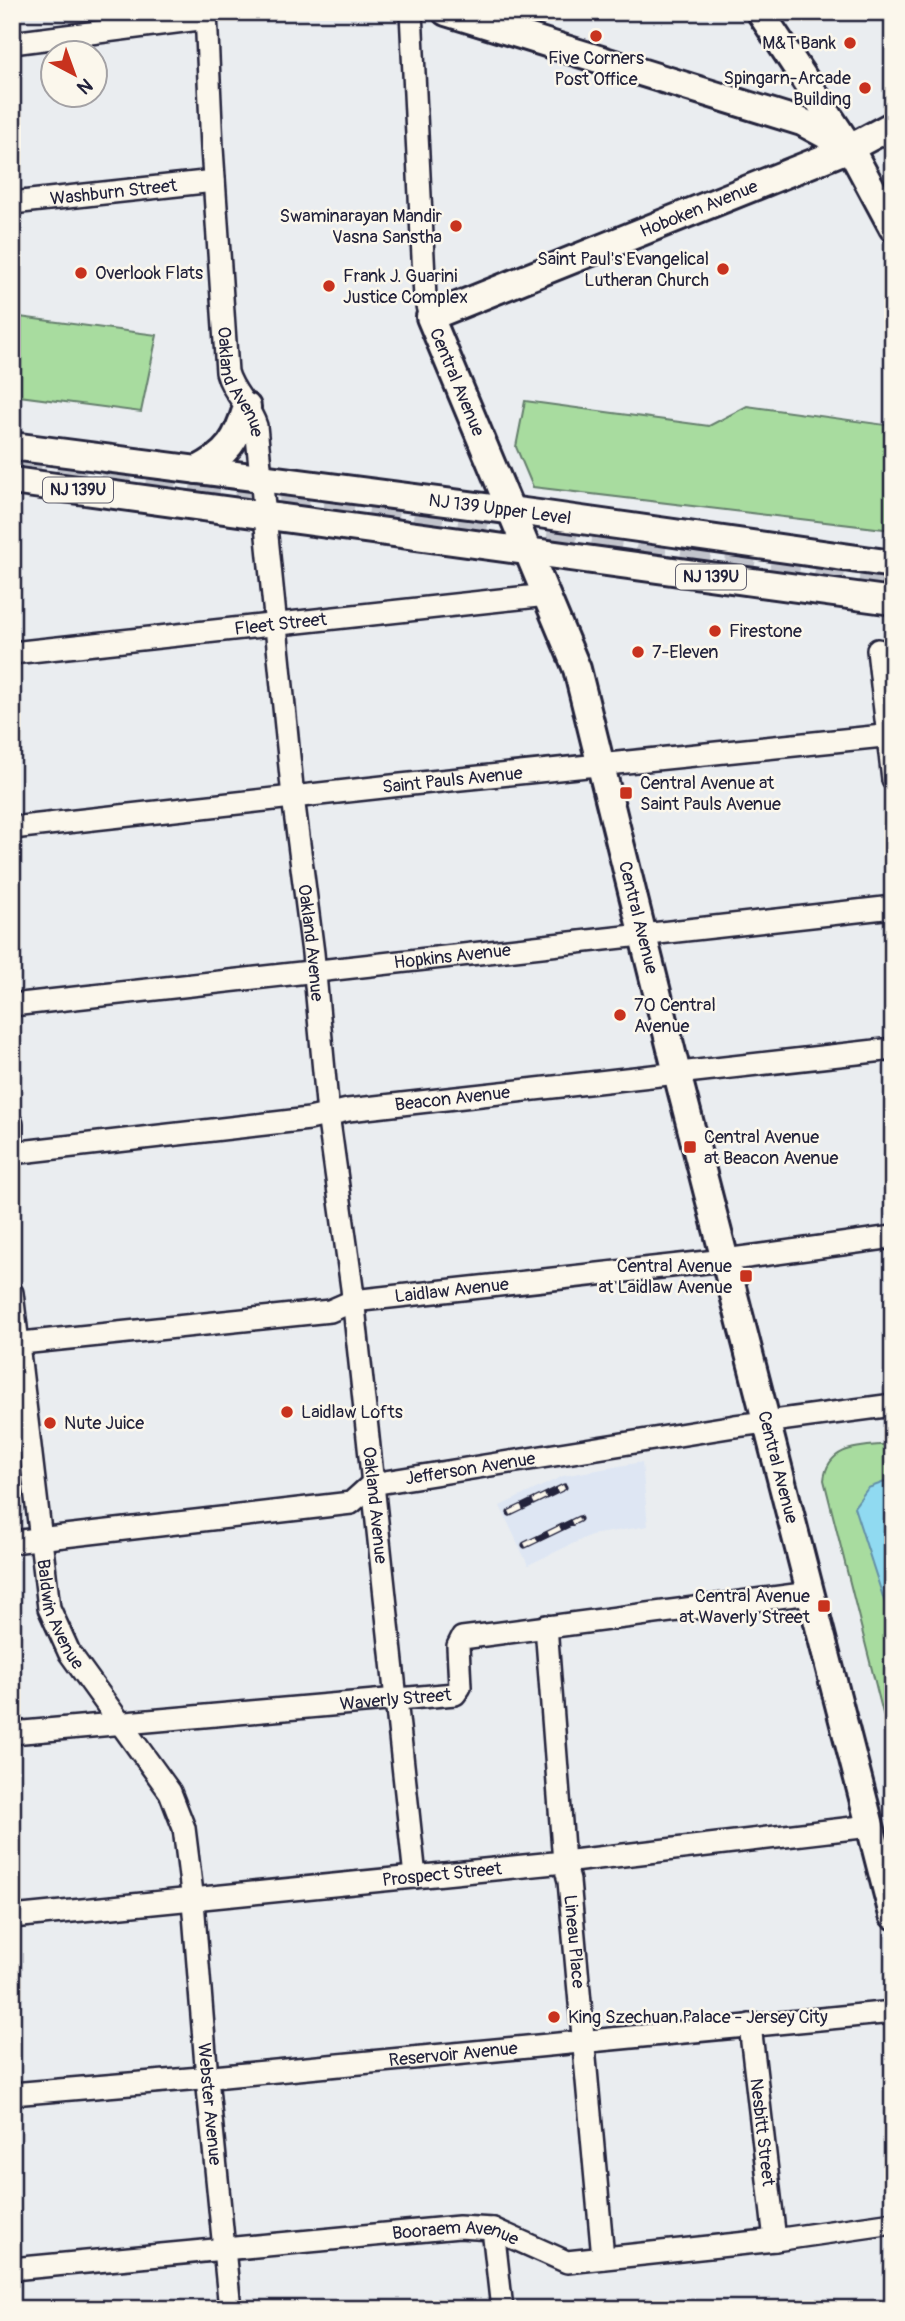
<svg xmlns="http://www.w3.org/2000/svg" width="905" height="2321" viewBox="0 0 905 2321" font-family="Pangolin,sans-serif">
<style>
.built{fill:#dee6f3}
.green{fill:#a8dc9f;stroke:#657f6d;stroke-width:2}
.water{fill:#90daf1;stroke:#6490a8;stroke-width:2}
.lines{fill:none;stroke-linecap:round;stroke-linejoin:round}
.highway-tunnel{stroke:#c2c4cc;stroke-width:30;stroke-dasharray:30 15;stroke-linecap:butt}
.minor-casing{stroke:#22223b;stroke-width:26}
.major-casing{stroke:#22223b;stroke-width:32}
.minor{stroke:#fbf7ec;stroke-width:21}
.major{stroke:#fbf7ec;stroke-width:26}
.rail-casing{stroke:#22223b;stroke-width:7}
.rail{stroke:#fbf7ec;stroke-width:4.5;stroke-dasharray:13;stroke-linecap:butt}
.poi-dot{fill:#c8321e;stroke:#fbf7ec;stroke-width:2.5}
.labels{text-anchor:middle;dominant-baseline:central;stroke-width:5;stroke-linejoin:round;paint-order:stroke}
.shield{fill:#fbf7ec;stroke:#636270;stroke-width:2}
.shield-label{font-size:16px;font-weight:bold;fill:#22223b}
.poi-label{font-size:18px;fill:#22223b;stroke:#fbf7ec;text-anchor:start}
.street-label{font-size:18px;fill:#22223b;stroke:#fbf7ec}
</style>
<rect width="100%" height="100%" fill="#eaedf0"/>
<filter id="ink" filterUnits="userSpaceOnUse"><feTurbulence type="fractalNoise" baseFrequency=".0143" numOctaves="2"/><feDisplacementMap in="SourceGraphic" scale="14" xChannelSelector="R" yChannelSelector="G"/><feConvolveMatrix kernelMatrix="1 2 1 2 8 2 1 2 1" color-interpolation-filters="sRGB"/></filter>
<g filter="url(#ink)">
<polygon class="built" points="642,1462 648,1526 591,1535 528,1565 500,1506 563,1476"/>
<g class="green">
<polygon points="12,316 157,335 141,412 12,395"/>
<polygon points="525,401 709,426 747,406 893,426 893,530 533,487 516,447"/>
<path d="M893 1444V1479L887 1480 885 1603 893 1636V1753L824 1480C828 1443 864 1447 893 1444Z"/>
</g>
<polygon class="water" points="893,1479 893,1636 885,1603 854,1507 868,1488"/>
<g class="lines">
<polyline class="highway-tunnel" points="12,462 893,580"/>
<defs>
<g id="minor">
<path id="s1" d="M206 12 212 148 227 372C232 392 250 406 256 426L293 797 313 953 328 1114 352 1288 415 1877"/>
<polyline points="411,12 425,298 430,317"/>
<polyline points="12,43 207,18"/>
<path id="s2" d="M12 203 214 181"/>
<polyline points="878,650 893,780"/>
<path id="s3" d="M12 653 547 595"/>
<path id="s4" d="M12 828 401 785 893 735"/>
<path id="s5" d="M12 1005 893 907"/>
<polyline points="12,1124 12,1135"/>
<path id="s6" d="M12 1153 309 1119 348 1110 893 1049"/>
<path id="s7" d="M12 1293 49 1608 69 1652 170 1792 184 1828 193 1901 207 2078 230 2309"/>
<path id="s8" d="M12 1344 330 1311 353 1301 725 1260 893 1237"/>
<path id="s9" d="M12 1542 351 1503 372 1484 735 1426 893 1405"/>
<path id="s10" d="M546 1626 564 1862 569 1881 603 2258"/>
<path id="s11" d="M12 1733 455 1694 460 1687 458 1646 462 1638 810 1593"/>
<path id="s12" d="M12 1917 564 1862 870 1826"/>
<path id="s13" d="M750 2025 775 2240"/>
<path id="s14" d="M12 2094 224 2076 893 2012"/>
<polyline points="493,2229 502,2309"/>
<path id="s15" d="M12 2269 459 2227 493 2229 567 2262 775 2240 893 2223"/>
</g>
<g id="major">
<polyline points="446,12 802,122 850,148"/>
<polyline points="760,12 850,148 893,228"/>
<path id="s16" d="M893 125 850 148 430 317 577 669 677 1073 893 1915"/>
<path id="s17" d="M12 446 539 514 893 564"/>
<path d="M197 470C228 454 237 440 247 407"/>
<polyline points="12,481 893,601"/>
</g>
</defs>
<use href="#minor" class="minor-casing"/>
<use href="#major" class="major-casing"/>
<use href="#minor" class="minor"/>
<use href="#major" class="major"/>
<defs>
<g id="rail">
<polyline points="510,1513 564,1487"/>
<polyline points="525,1545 579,1519"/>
</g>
</defs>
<use href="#rail" class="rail-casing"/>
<use href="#rail" class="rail"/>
</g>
</g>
<g class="poi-dot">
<circle cx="596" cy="36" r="7"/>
<circle cx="850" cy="43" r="7"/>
<circle cx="865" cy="88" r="7"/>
<circle cx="456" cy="226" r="7"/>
<circle cx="723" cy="269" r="7"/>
<circle cx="81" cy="273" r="7"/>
<circle cx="329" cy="286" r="7"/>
<circle cx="715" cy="631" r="7"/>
<circle cx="638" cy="652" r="7"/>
<rect x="619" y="786" width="14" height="14" rx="3.5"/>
<circle cx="620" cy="1015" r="7"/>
<rect x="683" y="1140" width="14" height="14" rx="3.5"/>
<rect x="739" y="1269" width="14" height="14" rx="3.5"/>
<circle cx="287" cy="1412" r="7"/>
<circle cx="50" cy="1423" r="7"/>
<rect x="817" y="1599" width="14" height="14" rx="3.5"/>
<circle cx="554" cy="2017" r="7"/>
</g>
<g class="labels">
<g class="shield">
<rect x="43" y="477.5" width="70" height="25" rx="5"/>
<rect x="676" y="564.5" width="70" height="25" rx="5"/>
</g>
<g class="shield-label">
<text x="78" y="490">NJ 139U</text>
<text x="711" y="577">NJ 139U</text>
</g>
<g class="poi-label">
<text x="836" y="43" text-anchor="end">M&amp;T Bank</text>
<text x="596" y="58" text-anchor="middle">Five Corners<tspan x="596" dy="21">Post Office</tspan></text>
<text x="851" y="78" text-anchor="end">Spingarn-Arcade<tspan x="851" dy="21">Building</tspan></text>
<text x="442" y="216" text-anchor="end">Swaminarayan Mandir<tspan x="442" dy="21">Vasna Sanstha</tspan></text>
<text x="709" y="259" text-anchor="end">Saint Paul's Evangelical<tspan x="709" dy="21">Lutheran Church</tspan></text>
<text x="95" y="273">Overlook Flats</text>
<text x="343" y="276">Frank J. Guarini<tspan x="343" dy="21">Justice Complex</tspan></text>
<text x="729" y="631">Firestone</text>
<text x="652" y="652">7-Eleven</text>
<text x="640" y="783">Central Avenue at<tspan x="640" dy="21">Saint Pauls Avenue</tspan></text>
<text x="634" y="1005">70 Central<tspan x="634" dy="21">Avenue</tspan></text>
<text x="704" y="1137">Central Avenue<tspan x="704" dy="21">at Beacon Avenue</tspan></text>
<text x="732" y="1266" text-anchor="end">Central Avenue<tspan x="732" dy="21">at Laidlaw Avenue</tspan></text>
<text x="301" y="1412">Laidlaw Lofts</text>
<text x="64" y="1423">Nute Juice</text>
<text x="810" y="1596" text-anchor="end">Central Avenue<tspan x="810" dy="21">at Waverly Street</tspan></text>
<text x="568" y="2017">King Szechuan Palace - Jersey City</text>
</g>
<g class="street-label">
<text stroke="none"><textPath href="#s2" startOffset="102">Washburn Street</textPath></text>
<text transform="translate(699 209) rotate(-22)">Hoboken Avenue</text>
<text stroke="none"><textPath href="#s1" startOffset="374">Oakland Avenue</textPath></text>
<text stroke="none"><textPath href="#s16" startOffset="572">Central Avenue</textPath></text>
<text stroke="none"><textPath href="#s17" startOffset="492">NJ 139 Upper Level</textPath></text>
<text stroke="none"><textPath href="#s3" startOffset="270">Fleet Street</textPath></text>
<text stroke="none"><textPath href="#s4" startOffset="443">Saint Pauls Avenue</textPath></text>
<text stroke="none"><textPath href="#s16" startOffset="1139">Central Avenue</textPath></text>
<text stroke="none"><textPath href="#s1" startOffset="942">Oakland Avenue</textPath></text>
<text stroke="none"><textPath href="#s5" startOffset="443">Hopkins Avenue</textPath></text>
<text stroke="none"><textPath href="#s6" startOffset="444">Beacon Avenue</textPath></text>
<text stroke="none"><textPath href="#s8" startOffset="444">Laidlaw Avenue</textPath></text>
<text stroke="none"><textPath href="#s9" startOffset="469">Jefferson Avenue</textPath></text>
<text stroke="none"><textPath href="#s16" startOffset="1706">Central Avenue</textPath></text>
<text stroke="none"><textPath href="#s1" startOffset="1508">Oakland Avenue</textPath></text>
<text stroke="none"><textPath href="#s7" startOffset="326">Baldwin Avenue</textPath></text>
<text stroke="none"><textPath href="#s11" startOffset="385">Waverly Street</textPath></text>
<text stroke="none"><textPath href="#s12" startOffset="432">Prospect Street</textPath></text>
<text stroke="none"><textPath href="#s10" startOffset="317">Lineau Place</textPath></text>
<text stroke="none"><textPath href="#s14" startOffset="443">Reservoir Avenue</textPath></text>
<text stroke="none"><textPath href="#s7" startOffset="854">Webster Avenue</textPath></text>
<text stroke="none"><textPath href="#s13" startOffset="108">Nesbitt Street</textPath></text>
<text stroke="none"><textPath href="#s15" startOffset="446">Booraem Avenue</textPath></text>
</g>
</g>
<rect width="905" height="2321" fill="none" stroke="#fbf7ec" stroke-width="42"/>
<rect x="21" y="21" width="863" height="2279" fill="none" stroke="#22223b" stroke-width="2.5" filter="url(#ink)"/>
<g transform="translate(74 74) rotate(139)"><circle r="33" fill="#fbf7ec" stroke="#a4a2a5" stroke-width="2"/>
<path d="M0-5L12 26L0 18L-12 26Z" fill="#c8321e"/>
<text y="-10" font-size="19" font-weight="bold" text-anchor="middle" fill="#22223b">N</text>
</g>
</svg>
